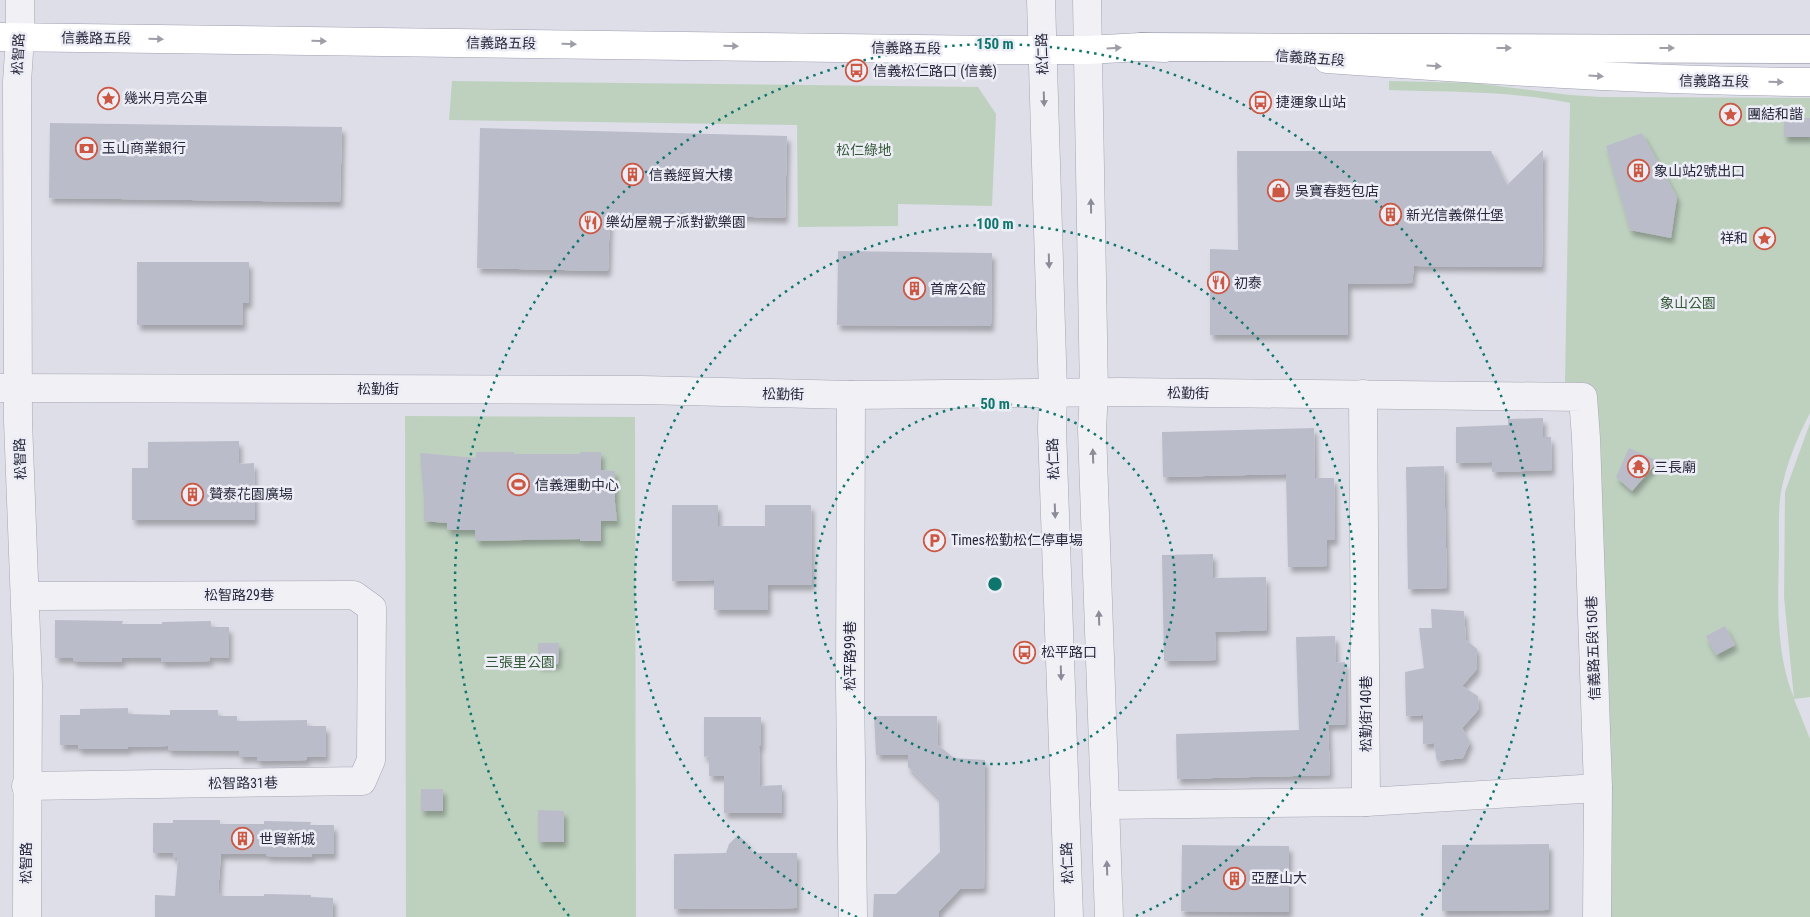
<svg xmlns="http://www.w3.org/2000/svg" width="1810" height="917" viewBox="0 0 1810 917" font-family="'Roboto Condensed','Noto Sans TC',sans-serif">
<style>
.green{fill:#bed1bf}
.building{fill:#bbbcca;filter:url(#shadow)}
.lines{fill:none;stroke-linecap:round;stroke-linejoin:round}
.minor-casing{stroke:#a6a7b4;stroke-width:29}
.major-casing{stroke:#9d9fb3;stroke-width:29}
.highway-casing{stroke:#85879d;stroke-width:29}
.minor{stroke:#f0f0f5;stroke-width:28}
.major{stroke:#fff;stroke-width:28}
.highway{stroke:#fff;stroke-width:28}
.oneway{fill:#9e9ea8}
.oneway2{fill:#8c8c99}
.ring{fill:none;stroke:#0f766e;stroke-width:2.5;stroke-dasharray:2.5 5}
.labels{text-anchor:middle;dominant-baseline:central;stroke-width:5;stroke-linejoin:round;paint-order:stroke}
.street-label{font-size:14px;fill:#27283d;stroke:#edeef5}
.poi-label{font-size:14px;fill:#27283d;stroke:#edeef5;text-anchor:start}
.park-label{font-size:14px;fill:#345938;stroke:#edeef5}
.centre{fill:#0f766e;stroke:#edeef5;stroke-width:2.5}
.ring-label{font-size:15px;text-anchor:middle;font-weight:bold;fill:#0f766e;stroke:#edeef5;stroke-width:5;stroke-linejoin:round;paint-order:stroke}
</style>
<defs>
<filter id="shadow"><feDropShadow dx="3" dy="5.5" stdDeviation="2.5" flood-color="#0004"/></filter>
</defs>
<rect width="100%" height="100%" fill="#dddee7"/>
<g class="green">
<polygon points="452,81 978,87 996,114 992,206 898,204 898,226 798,227 797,125 449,120"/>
<path d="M1389 81 1475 83 1570 95 1601 97 1810 98V413C1797 438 1786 465 1781 492 1778 511 1779 531 1779 550 1778 599 1775 652 1794 698L1784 597 1785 492 1810 423V697L1794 699 1810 739V917H1608L1588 383 1565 382 1570 103C1514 91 1447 92 1389 90Z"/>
<polygon points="405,416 635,417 636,917 406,917"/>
</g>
<g class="building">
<rect x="1784" y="118" width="26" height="19"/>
<polygon points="50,123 342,127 340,202 49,198"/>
<polygon points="480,128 787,136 785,218 610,213 608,271 477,268"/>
<polygon points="1642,133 1677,197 1671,238 1630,230 1606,146"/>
<polygon points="1543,150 1542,267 1414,266 1412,283 1348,284 1348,335 1210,335 1210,249 1238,250 1237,151 1491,151 1507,185"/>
<polygon points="838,251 992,253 991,326 837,325"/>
<polygon points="137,262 249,262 249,303 243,303 243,325 137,325"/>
<polygon points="1543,418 1543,437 1551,437 1552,470 1492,472 1492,462 1456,463 1456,427 1508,425 1508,419"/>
<polygon points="1314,428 1315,478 1334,478 1335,540 1327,540 1327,566 1288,567 1286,474 1163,477 1162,432"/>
<polygon points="239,441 239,464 254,463 255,520 132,520 132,468 148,468 148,442"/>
<polygon points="1629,448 1658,461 1632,491 1616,477"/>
<polygon points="476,452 514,452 514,454 580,454 580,452 601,452 601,470 615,471 615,503 617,521 601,521 601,541 580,541 580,539 476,541 475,530 447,530 447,523 424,521 424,499 420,453 476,458"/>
<polygon points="1444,466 1447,588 1408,589 1406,467"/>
<polygon points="672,505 718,505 718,526 765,526 765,505 811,505 812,585 768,585 768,610 714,610 714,580 672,581"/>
<polygon points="1213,554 1213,578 1266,577 1267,630 1215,632 1216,660 1164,661 1162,555"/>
<polygon points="1431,609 1464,611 1466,640 1477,649 1477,669 1462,686 1478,696 1479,709 1462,728 1470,742 1463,758 1437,761 1434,743 1423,744 1423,715 1406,716 1405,672 1424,668 1419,628 1432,628"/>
<polygon points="55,620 123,621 122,624 162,624 162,622 211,621 211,627 229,627 229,658 210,657 210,661 161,662 161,658 122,658 122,662 73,661 73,658 55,658"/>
<polygon points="1725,626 1735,645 1716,655 1706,636"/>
<polygon points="1335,636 1336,663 1345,662 1346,724 1328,725 1330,775 1177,779 1176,734 1299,730 1296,637"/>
<polygon points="538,643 559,643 558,664 538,665"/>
<polygon points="128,708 128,714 170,715 170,710 218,710 218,716 237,716 237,721 307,720 307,726 326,726 326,757 307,757 307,760 257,761 257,757 239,757 239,751 168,750 168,746 128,747 128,749 78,749 78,745 60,745 60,715 80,715 80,709"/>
<polygon points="874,716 937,716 938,745 954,758 985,760 984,888 960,889 939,911 939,917 873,917 874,894 896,894 940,852 939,798 908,767 908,755 876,755"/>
<polygon points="704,717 761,717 761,746 759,746 760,786 782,785 782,813 724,813 724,776 709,776 709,756 704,757"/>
<rect x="421" y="789" width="22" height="22"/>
<polygon points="538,810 564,811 564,842 538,842"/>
<polygon points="173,820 220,820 220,824 264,824 264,821 311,822 310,825 334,825 334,854 312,854 312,857 266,856 266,854 221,854 218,893 222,893 222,896 264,896 264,894 311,895 311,897 333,898 333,917 155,917 155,895 175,896 178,858 173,858 173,853 153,853 153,823 173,823"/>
<polygon points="738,835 748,844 750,853 797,853 797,908 674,909 674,854 726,853 729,844"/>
<polygon points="1549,844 1549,910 1442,911 1442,845"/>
<polygon points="1182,845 1289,846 1289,912 1181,911"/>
</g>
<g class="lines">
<defs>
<g id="minor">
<polyline points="20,0 20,37 17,82 18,421 28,685 27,917"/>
<polyline points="1041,0 1053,393 1052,429 1069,917"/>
<polyline points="1087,0 1094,393 1092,429 1109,917"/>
<polyline points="0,388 642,390 851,395 1121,392 1583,397 1586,438 1598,788 1597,917"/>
<polyline points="1363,394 1366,802 1598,788"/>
<polyline points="851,395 850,685 853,917"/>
<polyline points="26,596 354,595 372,608 371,760 362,781 26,786"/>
<polyline points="1105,805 1366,802"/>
</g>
<g id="major">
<polyline points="0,37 995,50 1087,50 1141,47 1165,48"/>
<path d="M1327 59C1488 70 1649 81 1810 82"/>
</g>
<polyline id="highway" points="1141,47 1810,49"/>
</defs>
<use href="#minor" class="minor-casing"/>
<use href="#major" class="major-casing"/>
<use href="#highway" class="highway-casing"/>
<use href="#minor" class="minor"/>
<use href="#major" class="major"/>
<use href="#highway" class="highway"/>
</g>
<defs><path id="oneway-solid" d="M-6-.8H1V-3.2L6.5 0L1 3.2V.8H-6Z" transform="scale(1.25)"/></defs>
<g class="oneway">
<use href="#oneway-solid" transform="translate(156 39) rotate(1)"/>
<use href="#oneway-solid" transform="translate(319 41) rotate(1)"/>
<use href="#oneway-solid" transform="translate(569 44) rotate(1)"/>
<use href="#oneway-solid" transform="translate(731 46) rotate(1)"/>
<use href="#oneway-solid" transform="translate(1114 48) rotate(-4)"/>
<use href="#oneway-solid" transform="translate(1504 48)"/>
<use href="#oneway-solid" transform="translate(1667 48)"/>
<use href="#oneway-solid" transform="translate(1434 66) rotate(4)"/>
<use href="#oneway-solid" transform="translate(1596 76) rotate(3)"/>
<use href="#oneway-solid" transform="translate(1776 82) rotate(1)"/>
</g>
<g class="oneway2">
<use href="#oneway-solid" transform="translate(1044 99) rotate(88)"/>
<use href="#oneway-solid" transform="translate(1091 206) rotate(-91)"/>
<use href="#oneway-solid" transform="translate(1049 261) rotate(88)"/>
<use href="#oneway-solid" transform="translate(1093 456) rotate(-92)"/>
<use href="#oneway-solid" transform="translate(1055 511) rotate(88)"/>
<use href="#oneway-solid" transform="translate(1099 618) rotate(-92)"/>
<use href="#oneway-solid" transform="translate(1061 673) rotate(88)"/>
<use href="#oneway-solid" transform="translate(1107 868) rotate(-92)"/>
</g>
<g class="ring">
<circle cx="995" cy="584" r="180"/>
<path d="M857 917A360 360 0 1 1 1133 917"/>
<path d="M569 916A540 540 0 1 1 1421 916"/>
</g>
<defs>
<symbol id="bus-ring" viewBox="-11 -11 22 22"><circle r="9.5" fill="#edeef5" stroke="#cc5742" stroke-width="1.5"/><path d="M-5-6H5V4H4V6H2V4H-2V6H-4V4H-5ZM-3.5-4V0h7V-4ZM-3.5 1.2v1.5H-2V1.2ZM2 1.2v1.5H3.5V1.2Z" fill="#cc5742"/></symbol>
<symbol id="sight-ring" viewBox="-11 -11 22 22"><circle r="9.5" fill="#edeef5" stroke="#cc5742" stroke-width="1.5"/><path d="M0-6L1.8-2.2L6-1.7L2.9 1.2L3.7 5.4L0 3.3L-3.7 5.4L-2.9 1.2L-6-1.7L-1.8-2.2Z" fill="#cc5742"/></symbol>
<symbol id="bank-ring" viewBox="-11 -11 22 22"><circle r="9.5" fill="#edeef5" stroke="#cc5742" stroke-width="1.5"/><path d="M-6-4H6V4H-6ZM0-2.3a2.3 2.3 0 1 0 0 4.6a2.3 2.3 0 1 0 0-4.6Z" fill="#cc5742"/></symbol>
<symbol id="building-ring" viewBox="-11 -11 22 22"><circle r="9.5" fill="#edeef5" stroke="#cc5742" stroke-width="1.5"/><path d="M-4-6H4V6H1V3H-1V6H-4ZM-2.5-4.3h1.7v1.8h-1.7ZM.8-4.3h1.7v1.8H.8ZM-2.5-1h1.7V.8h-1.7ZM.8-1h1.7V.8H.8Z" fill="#cc5742"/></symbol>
<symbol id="shop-ring" viewBox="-11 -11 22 22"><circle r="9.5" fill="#edeef5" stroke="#cc5742" stroke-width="1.5"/><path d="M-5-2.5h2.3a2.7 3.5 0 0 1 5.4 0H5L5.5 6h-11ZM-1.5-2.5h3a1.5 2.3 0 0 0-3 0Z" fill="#cc5742"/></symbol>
<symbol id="restaurant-ring" viewBox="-11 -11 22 22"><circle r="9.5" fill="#edeef5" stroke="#cc5742" stroke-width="1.5"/><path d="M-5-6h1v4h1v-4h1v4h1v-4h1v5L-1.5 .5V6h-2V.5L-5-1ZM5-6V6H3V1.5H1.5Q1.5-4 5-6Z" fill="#cc5742"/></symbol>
<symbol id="temple-ring" viewBox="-11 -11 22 22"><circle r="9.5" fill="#edeef5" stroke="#cc5742" stroke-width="1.5"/><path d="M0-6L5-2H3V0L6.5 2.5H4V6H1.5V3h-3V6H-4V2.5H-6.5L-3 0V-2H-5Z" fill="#cc5742"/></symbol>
<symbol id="stadium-ring" viewBox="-11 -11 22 22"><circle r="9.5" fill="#edeef5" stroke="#cc5742" stroke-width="1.5"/><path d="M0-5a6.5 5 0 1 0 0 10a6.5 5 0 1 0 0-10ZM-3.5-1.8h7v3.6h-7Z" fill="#cc5742"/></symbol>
<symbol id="parking-ring" viewBox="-11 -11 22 22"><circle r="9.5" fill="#edeef5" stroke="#cc5742" stroke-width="1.5"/><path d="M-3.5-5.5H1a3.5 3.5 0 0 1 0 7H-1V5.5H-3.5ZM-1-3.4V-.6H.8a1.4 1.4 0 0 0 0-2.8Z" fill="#cc5742"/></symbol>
</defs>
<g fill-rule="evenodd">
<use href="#bus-ring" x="844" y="58" width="25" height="25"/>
<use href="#sight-ring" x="96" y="86" width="25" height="25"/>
<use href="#bus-ring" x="1248" y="90" width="25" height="25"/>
<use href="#sight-ring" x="1718" y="102" width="25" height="25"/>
<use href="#bank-ring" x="74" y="136" width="25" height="25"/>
<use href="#building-ring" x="1626" y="158" width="25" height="25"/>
<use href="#building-ring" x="620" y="162" width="25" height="25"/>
<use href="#shop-ring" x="1266" y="178" width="25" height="25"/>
<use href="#building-ring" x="1378" y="202" width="25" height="25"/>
<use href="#restaurant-ring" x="578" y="210" width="25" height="25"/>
<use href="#sight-ring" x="1752" y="226" width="25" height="25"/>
<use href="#restaurant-ring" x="1206" y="270" width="25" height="25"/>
<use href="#building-ring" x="902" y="276" width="25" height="25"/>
<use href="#temple-ring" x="1626" y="454" width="25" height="25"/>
<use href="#stadium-ring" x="506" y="472" width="25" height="25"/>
<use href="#building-ring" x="180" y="482" width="25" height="25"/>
<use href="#parking-ring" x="922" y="528" width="25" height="25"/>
<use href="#bus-ring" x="1012" y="640" width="25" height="25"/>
<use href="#building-ring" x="230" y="826" width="25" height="25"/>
<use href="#building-ring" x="1222" y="866" width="25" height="25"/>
</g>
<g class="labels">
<g class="street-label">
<text transform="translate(96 38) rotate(1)">信義路五段</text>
<text transform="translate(501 43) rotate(1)">信義路五段</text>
<text transform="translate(906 48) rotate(1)">信義路五段</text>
<text transform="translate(18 54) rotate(-87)">松智路</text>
<text transform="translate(1042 54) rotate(-92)">松仁路</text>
<text transform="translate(1310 58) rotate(4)">信義路五段</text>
<text transform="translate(1714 81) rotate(1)">信義路五段</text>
<text x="378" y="389">松勤街</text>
<text transform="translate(1188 393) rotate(1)">松勤街</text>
<text transform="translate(783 394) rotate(1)">松勤街</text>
<text transform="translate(20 459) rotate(-92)">松智路</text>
<text transform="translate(1053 459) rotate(-92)">松仁路</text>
<text x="239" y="595">松智路29巷</text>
<text transform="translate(1593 648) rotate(-92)">信義路五段150巷</text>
<text transform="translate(850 656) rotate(-90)">松平路99巷</text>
<text transform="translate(1366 714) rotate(-90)">松勤街140巷</text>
<text transform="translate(243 783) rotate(-1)">松智路31巷</text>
<text transform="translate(26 863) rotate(-90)">松智路</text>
<text transform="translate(1067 863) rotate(-92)">松仁路</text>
</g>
<g class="poi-label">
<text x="873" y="71">信義松仁路口 (信義)</text>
<text x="124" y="98">幾米月亮公車</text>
<text x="1276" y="102">捷運象山站</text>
<text x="1747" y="114">團結和諧</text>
<text x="102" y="148">玉山商業銀行</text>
<text x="1654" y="171">象山站2號出口</text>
<text x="649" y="175">信義經貿大樓</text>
<text x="1295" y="191">吳寶春麫包店</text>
<text x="1406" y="215">新光信義傑仕堡</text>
<text x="606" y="222">樂幼屋親子派對歡樂園</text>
<text x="1748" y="238" text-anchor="end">祥和</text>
<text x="1234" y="283">初泰</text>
<text x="930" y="289">首席公館</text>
<text x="1654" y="467">三長廟</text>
<text x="535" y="485">信義運動中心</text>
<text x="209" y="494">贊泰花園廣場</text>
<text x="951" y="540">Times松勤松仁停車場</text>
<text x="1041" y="652">松平路口</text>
<text x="259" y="839">世貿新城</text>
<text x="1251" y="878">亞歷山大</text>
</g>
<g class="park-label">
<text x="864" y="150">松仁綠地</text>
<text x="1688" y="303">象山公園</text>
<text x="520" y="662">三張里公園</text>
</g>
</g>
<circle cx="995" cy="584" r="8" class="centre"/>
<g class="ring-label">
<text x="995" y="49">150 m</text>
<text x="995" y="229">100 m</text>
<text x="995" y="409">50 m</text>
</g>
</svg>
